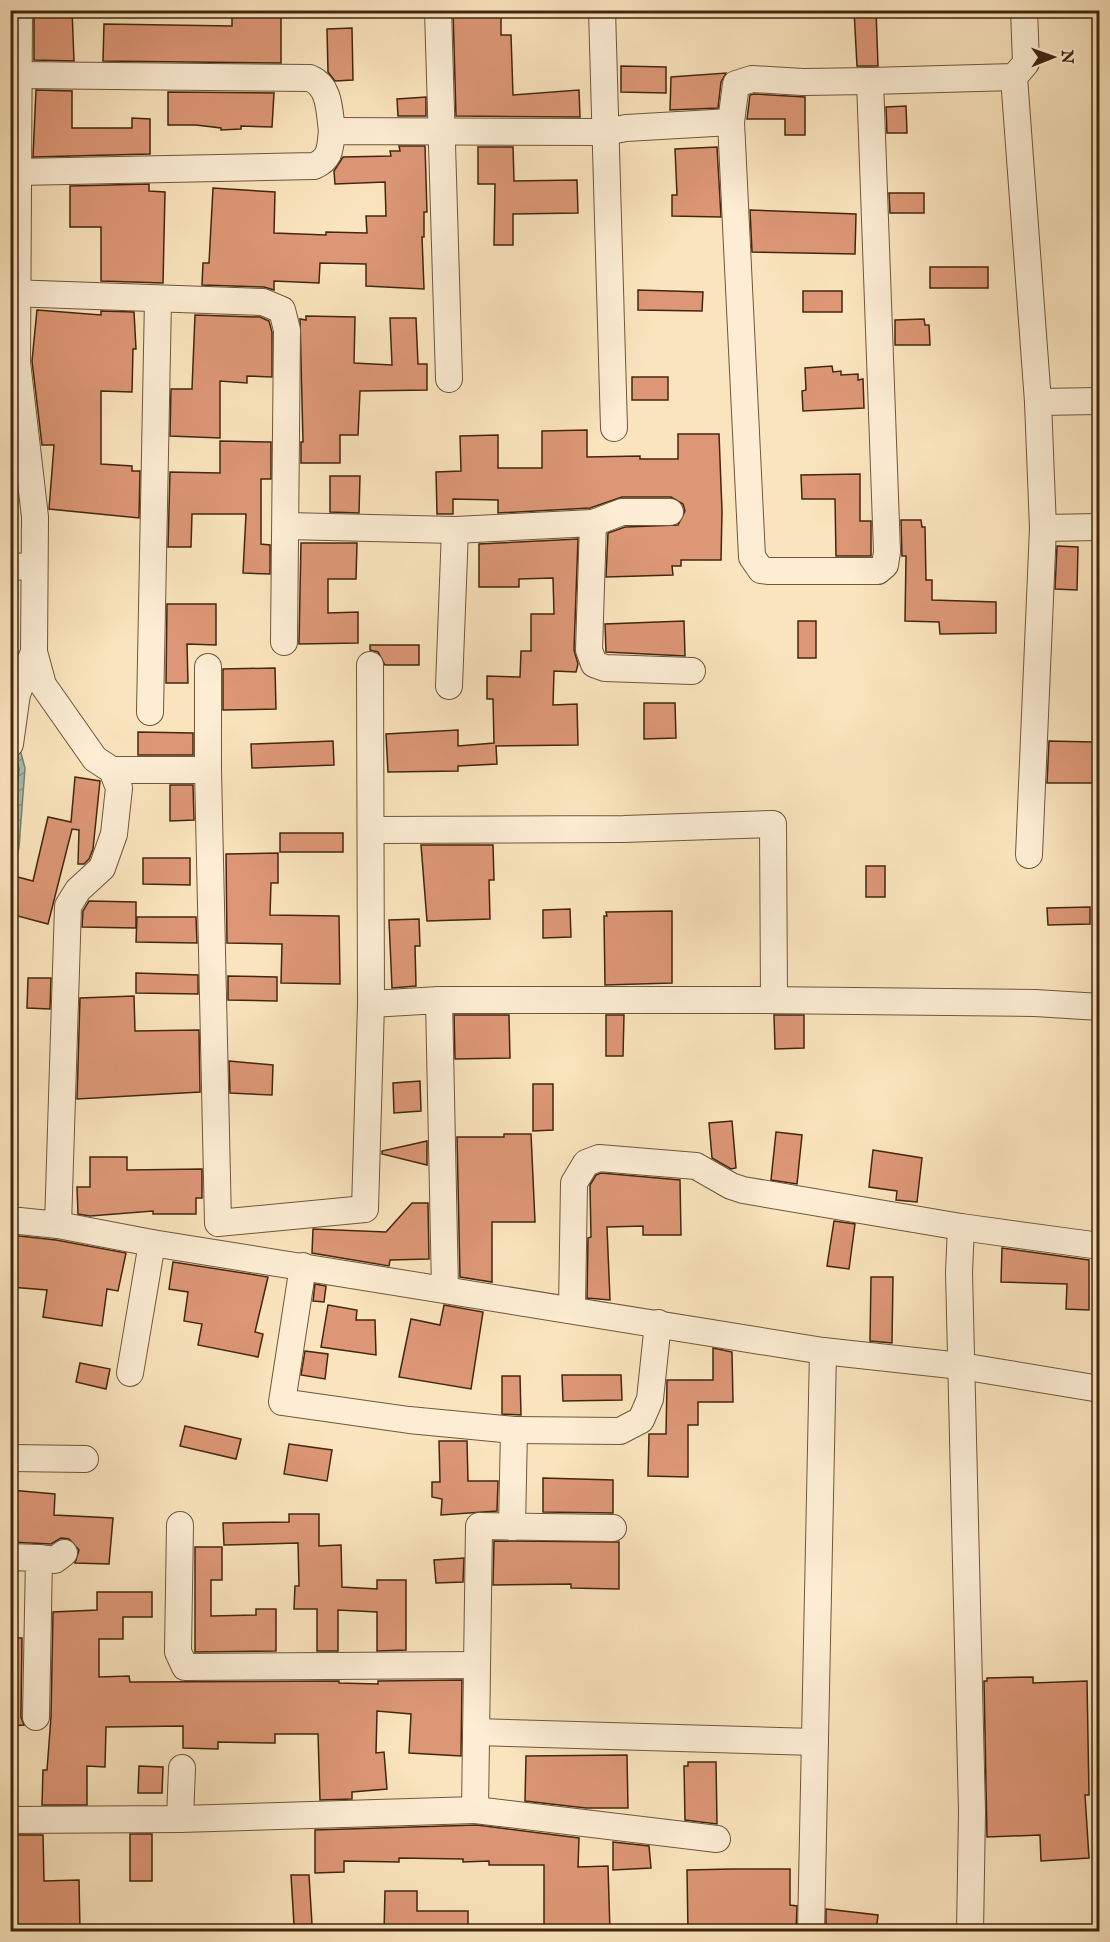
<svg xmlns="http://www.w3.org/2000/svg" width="1110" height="1942" viewBox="0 0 1110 1942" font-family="'IM FELL English',serif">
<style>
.water{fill:url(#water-waves);stroke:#7a826e;stroke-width:1.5}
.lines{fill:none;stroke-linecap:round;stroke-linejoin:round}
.shore{stroke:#70735e;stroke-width:1.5}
.building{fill:#dd9776;stroke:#43270f;stroke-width:1.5}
.minor-casing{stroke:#71563a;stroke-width:28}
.minor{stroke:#fcedd4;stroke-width:26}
</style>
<defs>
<pattern id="water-waves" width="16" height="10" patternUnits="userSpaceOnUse" patternTransform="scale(1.5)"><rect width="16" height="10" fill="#9ebfae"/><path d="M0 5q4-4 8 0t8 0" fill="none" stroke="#829b8c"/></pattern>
</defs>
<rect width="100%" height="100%" fill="#fae4bd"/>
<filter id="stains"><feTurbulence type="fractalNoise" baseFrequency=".00333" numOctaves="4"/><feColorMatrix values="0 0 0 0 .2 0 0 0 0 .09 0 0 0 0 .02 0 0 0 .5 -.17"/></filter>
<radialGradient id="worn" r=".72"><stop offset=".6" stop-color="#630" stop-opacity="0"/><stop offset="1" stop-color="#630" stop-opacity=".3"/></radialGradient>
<polygon class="water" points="11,716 25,768 19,847 11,880"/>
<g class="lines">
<polyline class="shore" points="10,856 19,769 16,757"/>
</g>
<g class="building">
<polygon points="34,10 72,10 74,61 34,60"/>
<polygon points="232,10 281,10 281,63 103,61 104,24 232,26"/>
<polygon points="453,10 501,10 501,35 511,35 513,95 579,90 580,117 456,116"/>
<polygon points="854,10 876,10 878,66 857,66"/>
<polygon points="352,28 353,80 335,81 328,72 327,29"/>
<polygon points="621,66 666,67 666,93 621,92"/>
<polygon points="726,73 721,82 718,108 670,110 671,77"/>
<polygon points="36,90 72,91 72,128 132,128 132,118 150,119 150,154 33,157"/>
<polygon points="168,92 274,93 272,127 241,126 241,129 221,130 221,128 196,125 168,125"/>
<polygon points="754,94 805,97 805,135 785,135 785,119 747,119 750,95"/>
<polygon points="426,97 426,116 398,116 397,99"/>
<polygon points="906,106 907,133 887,133 886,107"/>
<polygon points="399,146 425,146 427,212 424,212 424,237 422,237 424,289 366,286 366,264 320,263 319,283 274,281 274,290 264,287 202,285 203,263 209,263 213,188 275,192 274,233 326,235 326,232 367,233 366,216 386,216 385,182 335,184 334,171 343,157 391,156 390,151 400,151"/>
<polygon points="478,147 513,147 514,181 577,180 578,213 513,214 513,245 494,245 495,184 478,184"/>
<polygon points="717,147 721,217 672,216 672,195 677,195 675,149"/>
<polygon points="149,184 149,191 165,192 163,283 101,281 101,227 70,227 70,186"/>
<polygon points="889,193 924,193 924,213 890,213"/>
<polygon points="750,210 856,214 855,254 752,252"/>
<rect x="930" y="267" width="58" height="21"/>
<polygon points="638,290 703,292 702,311 638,310"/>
<rect x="803" y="291" width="39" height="21"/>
<polygon points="37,310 101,315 101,311 134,312 136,349 133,349 132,392 101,391 101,464 132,466 132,471 140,471 139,518 49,509 54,445 42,445 32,361"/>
<polygon points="195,315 260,317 269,321 272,332 272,377 247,376 247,383 220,381 220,438 170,436 171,389 192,389"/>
<polygon points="306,316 355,317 354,363 392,365 390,318 416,318 418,364 427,364 427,390 360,391 358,435 340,435 340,463 301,463 301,442 303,442 300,319 306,320"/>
<polygon points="924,319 925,325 929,325 930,345 895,345 895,320"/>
<polygon points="832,366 833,372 841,371 841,375 858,374 858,380 863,379 864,408 803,411 802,391 806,390 805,368"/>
<rect x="632" y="377" width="36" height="23"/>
<polygon points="587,430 587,457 640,456 640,459 678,459 678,434 719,434 722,511 721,560 681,560 681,566 672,566 673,575 606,577 608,533 625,527 678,525 685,511 683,504 671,497 622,497 590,508 498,513 498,500 453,499 453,514 437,514 436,472 461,471 460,436 498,435 498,468 542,468 542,431"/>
<polygon points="220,441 271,442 271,479 261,479 261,544 270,545 270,574 243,573 246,514 192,514 191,547 168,547 170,472 220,473"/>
<polygon points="860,474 860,521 871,521 871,556 836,556 835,499 802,499 801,475"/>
<polygon points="330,476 360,476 359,513 330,512"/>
<polygon points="901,520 921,520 922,527 925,527 926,580 932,580 932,600 996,602 996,633 940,634 939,622 905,621 906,556 902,556"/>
<polygon points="578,539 574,650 578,664 576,672 554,671 553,705 577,704 578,745 496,746 497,764 458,766 458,771 388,772 386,734 458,730 458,746 494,743 493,699 487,699 487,676 520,677 521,651 531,651 531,614 554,614 553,578 519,579 519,587 479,587 479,544"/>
<polygon points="301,543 357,543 356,579 328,579 328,613 358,612 358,643 299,644"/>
<polygon points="1057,546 1078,547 1077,590 1055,589"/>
<polygon points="167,604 216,604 216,645 187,644 188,683 166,683"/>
<polygon points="684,621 685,656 606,652 605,624"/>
<rect x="798" y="621" width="18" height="37"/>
<polygon points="370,645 419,645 419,665 385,665 378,652 370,650"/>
<polygon points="275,668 276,709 223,710 223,669"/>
<polygon points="644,703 675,703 676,738 644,739"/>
<polygon points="138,732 193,733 193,755 138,755"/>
<polygon points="333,741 334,765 252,768 251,744"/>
<polygon points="1049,741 1093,742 1093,783 1047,783"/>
<polygon points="75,777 100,781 93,849 89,859 84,864 78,864 79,830 72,829 48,924 10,914 10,875 33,881 48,817 71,822"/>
<polygon points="170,785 193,785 194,820 170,821"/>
<rect x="280" y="833" width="63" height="19"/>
<polygon points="421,845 493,845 494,880 489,880 490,919 427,921"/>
<polygon points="278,853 278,883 271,883 270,915 339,916 340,984 281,983 282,944 227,943 226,854"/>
<polygon points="143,858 190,858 190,885 143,884"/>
<rect x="866" y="866" width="19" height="31"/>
<polygon points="89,901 136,902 136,928 82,927 83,911"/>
<polygon points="1090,907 1090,924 1048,925 1047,908"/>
<polygon points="570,909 571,937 543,938 543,910"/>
<polygon points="672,911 672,983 605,985 604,916 607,916 606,912"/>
<polygon points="137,917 196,917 197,943 136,942"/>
<polygon points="419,919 420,946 415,946 416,986 392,988 389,920"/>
<polygon points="136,973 198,975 198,994 136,993"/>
<polygon points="228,976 277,977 277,1001 228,1000"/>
<polygon points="28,978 51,978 50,1009 27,1008"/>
<polygon points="134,996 135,1031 199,1030 200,1092 77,1099 80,998"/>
<polygon points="454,1015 509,1015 510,1058 455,1059"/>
<polygon points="606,1015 624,1015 623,1056 606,1056"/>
<polygon points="774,1015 804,1015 804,1048 775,1049"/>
<polygon points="229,1061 273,1065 272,1095 230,1093"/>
<polygon points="420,1081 421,1111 394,1113 393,1083"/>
<polygon points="533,1084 553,1084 553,1130 533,1131"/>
<polygon points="732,1121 736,1168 731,1169 712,1158 709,1123"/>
<polygon points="776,1132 802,1135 797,1184 771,1180"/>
<polygon points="504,1134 531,1134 535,1222 492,1222 492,1282 460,1277 457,1137 504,1137"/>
<polygon points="427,1141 427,1165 382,1154 382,1151"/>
<polygon points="873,1150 922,1158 917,1202 896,1200 897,1191 869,1187"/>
<polygon points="90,1157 127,1157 127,1170 202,1169 202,1198 196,1198 196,1214 153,1214 153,1211 90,1216 78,1214 77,1187 90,1187"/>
<polygon points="601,1173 680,1180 681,1235 643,1235 643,1226 607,1227 610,1300 587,1298 588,1238 591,1237 590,1185 596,1175"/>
<polygon points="412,1203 428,1203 429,1259 390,1260 389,1266 312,1253 313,1229 386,1232"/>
<polygon points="834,1221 855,1224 849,1269 827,1266"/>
<polygon points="10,1235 56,1240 126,1253 118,1291 107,1289 102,1326 43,1317 47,1290 10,1287"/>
<polygon points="1002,1248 1089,1260 1089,1310 1066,1309 1067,1284 1001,1282"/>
<polygon points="173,1262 268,1277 255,1332 263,1334 258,1357 198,1345 202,1324 184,1321 188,1292 169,1289"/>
<polygon points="871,1277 893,1277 892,1343 870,1341"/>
<polygon points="315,1284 326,1286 324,1302 313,1301"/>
<polygon points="328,1305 357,1310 356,1320 375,1320 376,1355 321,1347"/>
<polygon points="444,1305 483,1312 471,1389 399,1377 411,1319 440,1325"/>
<polygon points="713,1348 732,1352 733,1402 698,1402 698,1425 688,1425 688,1477 648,1476 649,1434 666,1434 667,1380 713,1380"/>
<polygon points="305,1351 328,1354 325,1379 301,1375"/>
<polygon points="80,1363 110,1369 106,1389 76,1382"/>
<polygon points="562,1375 621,1375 622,1400 563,1401"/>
<polygon points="502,1376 520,1376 521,1415 502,1414"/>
<polygon points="185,1426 241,1439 236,1459 180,1446"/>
<polygon points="439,1441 467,1441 468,1481 498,1481 497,1511 441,1515 442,1499 432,1497 432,1482 440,1482"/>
<polygon points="289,1444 332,1450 327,1481 284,1474"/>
<polygon points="543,1478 613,1480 613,1513 543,1512"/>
<polygon points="10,1490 55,1494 54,1515 113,1518 109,1564 75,1563 79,1550 69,1539 61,1538 51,1544 10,1542"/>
<polygon points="289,1514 319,1514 319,1546 341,1545 342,1587 377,1589 377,1580 406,1580 406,1650 377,1651 377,1612 338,1610 338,1651 317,1651 317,1609 294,1609 295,1586 299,1586 298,1543 224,1545 223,1523 289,1522"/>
<polygon points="494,1541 619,1542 619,1589 571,1588 571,1584 493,1585"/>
<polygon points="195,1547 222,1547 222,1580 211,1580 211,1616 256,1615 256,1609 276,1609 276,1651 195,1652"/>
<polygon points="464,1558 463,1582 436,1583 434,1560"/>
<polygon points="97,1592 152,1592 152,1617 123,1617 123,1639 99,1639 99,1677 129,1676 130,1682 339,1681 339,1683 378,1684 378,1681 462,1680 461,1756 409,1753 411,1714 377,1711 376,1753 384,1752 387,1789 352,1792 352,1799 320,1800 318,1734 275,1734 275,1743 218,1742 218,1749 183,1748 183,1726 106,1727 105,1767 87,1766 87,1805 42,1805 43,1770 47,1770 51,1717 53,1612 97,1610"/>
<polygon points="10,1638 22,1638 21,1717 24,1725 10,1726"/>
<polygon points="1033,1677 1033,1683 1087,1681 1089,1795 1085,1795 1089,1858 1041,1861 1040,1835 987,1837 984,1681 987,1681 987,1678"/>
<polygon points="627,1755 628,1808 586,1808 525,1801 526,1756"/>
<polygon points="688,1762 716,1762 717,1824 685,1820 684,1766 688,1766"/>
<polygon points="139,1766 163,1767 162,1793 138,1793"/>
<polygon points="477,1825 579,1838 578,1867 608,1866 610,1932 544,1932 544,1865 489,1865 489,1861 463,1862 463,1859 399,1858 399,1862 344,1861 344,1872 315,1873 315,1830"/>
<rect x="130" y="1834" width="22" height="47"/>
<polygon points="10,1835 43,1835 44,1881 79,1880 80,1932 10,1932"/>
<polygon points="613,1842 649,1846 651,1868 613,1870"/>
<polygon points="731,1869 790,1869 790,1905 797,1906 796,1932 688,1932 687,1870"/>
<polygon points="291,1875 309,1875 312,1924 294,1925"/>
<polygon points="385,1891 417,1891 417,1911 468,1911 468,1932 384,1932"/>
<polygon points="826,1909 878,1915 876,1932 826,1932"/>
</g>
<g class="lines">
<defs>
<g id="minor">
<polyline points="438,10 449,379"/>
<polyline points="602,10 614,428"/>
<path d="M17 75 310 78C331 87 329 112 332 131"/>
<polyline points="1014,77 1038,402 1043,528 1029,855"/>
<polygon points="752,79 803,82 870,81 887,552 885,565 878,571 769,571 761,570 752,557 731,122 736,84"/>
<polyline points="870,81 1014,77 1026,63 1024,10"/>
<path d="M18 172 314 166C331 159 330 148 332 131L605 132 626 128 731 122"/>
<polyline points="10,293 263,302 282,310 287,330 284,642"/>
<polyline points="1038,402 1100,401"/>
<polyline points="593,523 622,512 670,512"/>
<polyline points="287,526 455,530 593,523 589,650 594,664 605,668 692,671"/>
<polyline points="1043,528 1100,527"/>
<polyline points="10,567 33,566"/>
<polyline points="208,667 208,770 218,1223 365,1209 371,1004 370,665"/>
<polyline points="449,686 455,530"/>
<polyline points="150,712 158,299"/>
<polyline points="10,744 17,694 34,652"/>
<polyline points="112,770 208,770"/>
<polyline points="372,830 624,829 773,824 774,1000"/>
<polyline points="439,1000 762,1000 1035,1003 1100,1007"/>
<polyline points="371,1004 439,1000 445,1289"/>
<polyline points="10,1220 58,1225 68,906 78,890 102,868 114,834 119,788 112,770 95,759 43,685 34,652 35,517 17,362 19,10"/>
<polyline points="58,1225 152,1243 823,1351 961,1366 1100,1389"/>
<polyline points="303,1266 282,1402 409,1420 514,1430 512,1527"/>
<polyline points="572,1309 574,1183 586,1163 599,1158 696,1166 731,1186 743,1190 961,1227"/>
<polyline points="130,1373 152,1243"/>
<polyline points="514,1430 620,1431 641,1420 650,1399 658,1323"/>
<polyline points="10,1458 85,1459"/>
<polyline points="180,1525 178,1652 185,1667 477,1665"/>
<polyline points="10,1557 39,1558 36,1717"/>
<polyline points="39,1558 55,1560 64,1553"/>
<polyline points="476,1732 815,1742"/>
<polyline points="475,1810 717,1839"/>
<polyline points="180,1819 182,1768"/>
<polyline points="10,1820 180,1819 475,1810 479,1526 613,1528"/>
<polyline points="811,1932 823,1351"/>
<polyline points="970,1932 972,1812 959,1272 961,1227 1100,1246"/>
</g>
</defs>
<use href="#minor" class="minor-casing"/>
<use href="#minor" class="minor"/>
</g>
<rect width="1110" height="1942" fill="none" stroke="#fae4bd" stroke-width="36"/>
<rect x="12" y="12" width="1086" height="1918" fill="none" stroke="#43270f" stroke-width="3"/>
<rect x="18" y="18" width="1074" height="1906" fill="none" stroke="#43270f" stroke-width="1.5"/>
<g transform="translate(1053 57) rotate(89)" stroke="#fcedd4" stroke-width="4.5" paint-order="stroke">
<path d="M0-4.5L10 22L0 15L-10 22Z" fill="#43270f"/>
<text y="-9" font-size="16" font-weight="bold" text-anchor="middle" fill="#43270f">N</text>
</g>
<rect width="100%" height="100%" filter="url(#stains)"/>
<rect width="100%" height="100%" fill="url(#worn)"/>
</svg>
